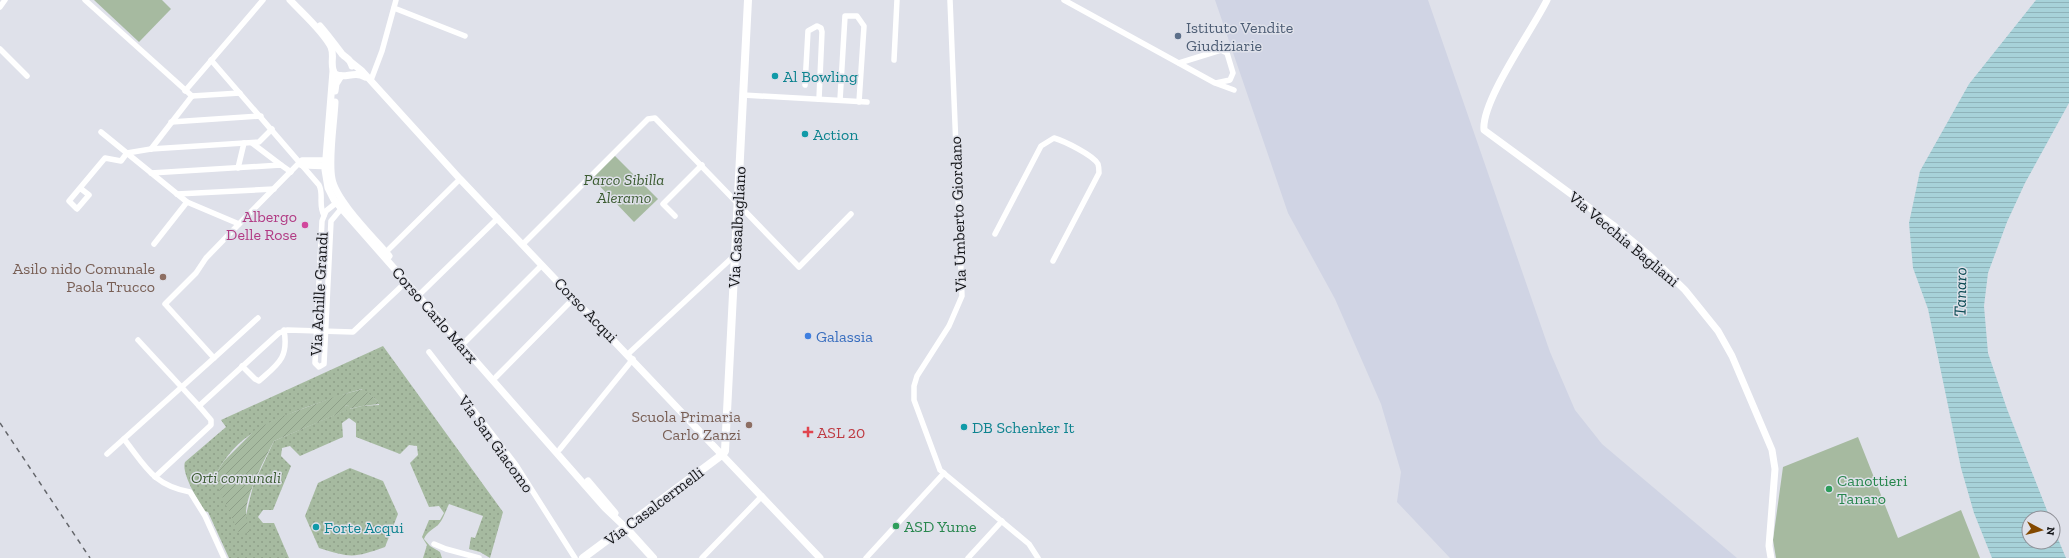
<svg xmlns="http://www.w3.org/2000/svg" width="2069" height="558" viewBox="0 0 2069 558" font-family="'Zilla Slab',serif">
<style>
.built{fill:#d0d4e4}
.grass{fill:url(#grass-dots);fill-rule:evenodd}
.park{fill:#a6baa0}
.garden{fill:url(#garden-furrows)}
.water{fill:url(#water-rules)}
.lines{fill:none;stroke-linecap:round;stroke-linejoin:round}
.minor{stroke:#fff;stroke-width:5.5}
.tertiary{stroke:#fff;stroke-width:7}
.secondary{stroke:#fff;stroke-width:8}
.rail{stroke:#64666b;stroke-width:1.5;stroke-dasharray:5 5;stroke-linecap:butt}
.service-dot{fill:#5c6f8a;stroke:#dfe1ea;stroke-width:1.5}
.culture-dot{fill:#0f9aa8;stroke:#dfe1ea;stroke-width:1.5}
.hotel-dot{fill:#d1479c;stroke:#dfe1ea;stroke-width:1.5}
.education-dot{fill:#8d6e63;stroke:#dfe1ea;stroke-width:1.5}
.shop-dot{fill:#3f7fe0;stroke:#dfe1ea;stroke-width:1.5}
.health-dot{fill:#e0444e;stroke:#dfe1ea;stroke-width:1.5}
.leisure-dot{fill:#2e9e5b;stroke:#dfe1ea;stroke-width:1.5}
.labels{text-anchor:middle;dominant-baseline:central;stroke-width:3;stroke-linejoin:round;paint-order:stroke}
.service-label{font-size:16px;fill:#4e5e75;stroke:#dfe1ea;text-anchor:start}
.culture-label{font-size:16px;fill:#0d838f;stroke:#dfe1ea;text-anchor:start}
.park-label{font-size:16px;font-style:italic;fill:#3c5c32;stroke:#dfe1ea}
.street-label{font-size:16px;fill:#141518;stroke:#dfe1ea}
.hotel-label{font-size:16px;fill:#b23c85;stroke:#dfe1ea;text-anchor:end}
.education-label{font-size:16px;fill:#785e54;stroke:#dfe1ea;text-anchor:end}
.shop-label{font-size:16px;fill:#366cbe;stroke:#dfe1ea;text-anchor:start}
.health-label{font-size:16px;fill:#be3a42;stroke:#dfe1ea;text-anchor:start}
.leisure-label{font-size:16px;fill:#27864d;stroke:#dfe1ea;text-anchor:start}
.water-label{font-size:17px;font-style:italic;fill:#0a4a53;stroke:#dfe1ea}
</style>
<defs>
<pattern id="grass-dots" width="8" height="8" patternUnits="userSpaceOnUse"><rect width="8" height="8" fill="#a6baa0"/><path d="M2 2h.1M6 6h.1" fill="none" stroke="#8e9f89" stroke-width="1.8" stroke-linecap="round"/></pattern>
<pattern id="garden-furrows" width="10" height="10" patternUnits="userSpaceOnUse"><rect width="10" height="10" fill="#a6baa0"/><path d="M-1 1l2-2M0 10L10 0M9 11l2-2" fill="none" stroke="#8e9f89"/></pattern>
<pattern id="water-rules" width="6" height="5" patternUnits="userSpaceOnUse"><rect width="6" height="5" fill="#a7d2d9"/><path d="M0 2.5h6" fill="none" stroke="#8fb3ba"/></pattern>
</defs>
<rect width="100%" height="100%" fill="#dfe1ea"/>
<polygon class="built" points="1215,0 1428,0 1550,352 1575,410 1602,444 1737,558 1450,558 1397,502 1401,472 1381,404 1335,299 1288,213"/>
<g class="grass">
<path d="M383 346 503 512 490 558 480 552 469 549 471 537 475 538 483 516 449 504C446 510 443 520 438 525 432 530 427 532 424 539L430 546 440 552 442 558H423L427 545 422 537 429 520H440L444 513 439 506 429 507 410 463 418 455 417 446 409 445 400 454 356 437V423L349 418 342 423 343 437 300 456 290 446 282 448 281 456 291 466 273 510H263L258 517 263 523H274L289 558H229L208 512 204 511C198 500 181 473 185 462L226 427 221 420ZM362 389 379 402V405L362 406 350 409 348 405 345 406 346 410 274 441 253 486 246 515 227 506 215 477C233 437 268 422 307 407 325 401 343 394 362 389Z"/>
<path d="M350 468 383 481 398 514 385 547C354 558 351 558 319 548L305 516 318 483Z"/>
</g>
<g class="park">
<polygon points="94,0 162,0 171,9 139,42"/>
<polygon points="613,154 658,199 634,222 591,177"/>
<polygon points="1858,437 1898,538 1961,510 1980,558 1776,558 1773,540 1783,467"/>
</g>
<path class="garden" d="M363 389 379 402V404L362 406 349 409 348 405 345 406 347 410 274 441C265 458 246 495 246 513 246 519 248 526 250 532L240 535 215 481 217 472 224 461 256 429 283 416 337 396Z"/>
<polygon class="water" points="2036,0 2069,0 2069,103 2025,183 2007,222 1988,273 1984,306 1988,353 2007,409 2050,518 2029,518 2029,542 2053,542 2053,527 2066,558 1992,558 1974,513 1961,468 1928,309 1913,268 1909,223 1920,171 1969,84"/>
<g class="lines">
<g class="minor">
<polyline points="85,0 192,96"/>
<polyline points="950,0 962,296 949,326 917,376 914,386 914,400 940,470 1029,544 1038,558"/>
<polyline points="1064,0 1215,83 1234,90"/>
<polyline points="0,7 5,0"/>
<polyline points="394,8 465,36"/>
<polyline points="0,49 27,76"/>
<path d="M211 60 319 185C324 194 318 206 324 215"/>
<polyline points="894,60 897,0"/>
<polyline points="1179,63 1221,50 1227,53 1233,73 1230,80 1216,83"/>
<polyline points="371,80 382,51 396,0"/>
<polyline points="805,85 808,31 817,26 821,28 822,32 819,99"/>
<polyline points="185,91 263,0"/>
<polyline points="743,95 867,102"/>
<polyline points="192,96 240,93"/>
<polyline points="840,100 845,16 857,16 864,26 859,102"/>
<polyline points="171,122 261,116"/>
<polyline points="101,132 187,202 239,224 302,160 326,160"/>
<polyline points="252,143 281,165"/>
<polyline points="151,149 192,96"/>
<polyline points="238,168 244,143"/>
<polyline points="151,173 281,165 291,172"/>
<polyline points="80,188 89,195 77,209 69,201 105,158 121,161 127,153 151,149 259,142 272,129"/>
<polyline points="177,194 274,189"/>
<polyline points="336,203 326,211 322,221 315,363 319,367 324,364 331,221 341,209"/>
<polyline points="675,216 663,204 702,165"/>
<path d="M995 234 1041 146 1054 138C1064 141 1093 155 1098 164 1099 167 1099 171 1099 173L1053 261"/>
<polyline points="154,244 187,202"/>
<polyline points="523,244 648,119 655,118 799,267 851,214"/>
<polyline points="386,252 460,179"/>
<polyline points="421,293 498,218"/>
<polyline points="138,340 199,406"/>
<polyline points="465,342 542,265"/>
<polyline points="429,352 516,465 575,558"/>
<polyline points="628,354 735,255"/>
<polyline points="214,358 258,318"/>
<path d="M242 366 255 379 259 381C278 364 289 358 284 330"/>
<polyline points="496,377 574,298"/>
<path d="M124 439C146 467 153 485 190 492L205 516 224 558"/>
<polyline points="560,449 633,359"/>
<polyline points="107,454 214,358 165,304 196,273 206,258 239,224"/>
<polyline points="155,477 211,425 211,420 199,406 279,333 287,330 353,332 406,282"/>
<polyline points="434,544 446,549 479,558"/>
<polyline points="702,558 762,496"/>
<polyline points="866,558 944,473"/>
<polyline points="968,558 1002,521"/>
</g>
<g class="tertiary">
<path d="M290 0C302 13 323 31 331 47 335 56 329 66 335 74 345 80 353 70 365 77"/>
<path d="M1547 0C1533 29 1481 101 1484 130L1613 225 1650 256 1685 290 1718 331 1732 356 1772 450 1775 469 1769 546 1771 558"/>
<path d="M320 26C328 35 335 45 342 54 347 59 351 59 352 66"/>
<polyline points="352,63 362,71 460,179 820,558"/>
<polyline points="333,71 325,170 328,188 334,200 605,508 625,527"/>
<polyline points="335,91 336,84 341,76"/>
<path d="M335 102C334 124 328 159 332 179 336 201 374 238 389 256"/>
<polyline points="302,165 328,166"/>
<polyline points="588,481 615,513"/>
</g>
<g class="secondary">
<polyline points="625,527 653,558"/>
<polyline points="583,558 723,454 725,451 748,0"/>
</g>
<polyline class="rail" points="0,423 90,558"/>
</g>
<circle class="service-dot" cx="1178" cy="36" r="4"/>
<g class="culture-dot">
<circle cx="775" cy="76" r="4"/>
<circle cx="805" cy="134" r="4"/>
<circle cx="964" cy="427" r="4"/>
<circle cx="316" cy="527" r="4"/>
</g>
<circle class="hotel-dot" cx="305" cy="225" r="4"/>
<g class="education-dot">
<circle cx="163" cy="277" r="4"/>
<circle cx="749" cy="425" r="4"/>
</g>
<circle class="shop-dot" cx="808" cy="336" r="4"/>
<path class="health-dot" d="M806 426h4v4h4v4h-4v4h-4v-4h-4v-4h4z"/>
<g class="leisure-dot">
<circle cx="1829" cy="489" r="4"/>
<circle cx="896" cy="526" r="4"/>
</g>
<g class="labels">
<g class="service-label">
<text x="1186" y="27">Istituto Vendite<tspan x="1186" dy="18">Giudiziarie</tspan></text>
</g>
<g class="culture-label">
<text x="783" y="76">Al Bowling</text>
<text x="813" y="134">Action</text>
<text x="972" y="427">DB Schenker It</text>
<text x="324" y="527">Forte Acqui</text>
</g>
<g class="park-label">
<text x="624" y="179">Parco Sibilla<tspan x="624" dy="18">Aleramo</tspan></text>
<text x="236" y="477">Orti comunali</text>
</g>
<g class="street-label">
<text transform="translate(958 214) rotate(-92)">Via Umberto Giordano</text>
<text transform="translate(737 227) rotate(-87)">Via Casalbagliano</text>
<text transform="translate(1624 239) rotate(40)">Via Vecchia Bagliani</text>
<text transform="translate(319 294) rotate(-87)">Via Achille Grandi</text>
<text transform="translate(586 310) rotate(46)">Corso Acqui</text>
<text transform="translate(435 315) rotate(49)">Corso Carlo Marx</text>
<text transform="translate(496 444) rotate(54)">Via San Giacomo</text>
<text transform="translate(654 506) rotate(-37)">Via Casalcermelli</text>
</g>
<g class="hotel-label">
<text x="297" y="216">Albergo<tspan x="297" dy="18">Delle Rose</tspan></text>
</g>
<g class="education-label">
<text x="155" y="268">Asilo nido Comunale<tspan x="155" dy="18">Paola Trucco</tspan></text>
<text x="741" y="416">Scuola Primaria<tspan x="741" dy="18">Carlo Zanzi</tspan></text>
</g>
<g class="shop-label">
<text x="816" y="336">Galassia</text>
</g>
<g class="health-label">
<text x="817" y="432">ASL 20</text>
</g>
<g class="leisure-label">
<text x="1837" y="480">Canottieri<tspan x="1837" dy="18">Tanaro</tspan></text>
<text x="904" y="526">ASD Yume</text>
</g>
<g class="water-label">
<text transform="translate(1960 292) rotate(-89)">Tanaro</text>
</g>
</g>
<g transform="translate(2041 530) rotate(97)"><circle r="19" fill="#dfe1ea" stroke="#8e8f96"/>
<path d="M0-3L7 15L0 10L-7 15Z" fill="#834900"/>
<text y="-6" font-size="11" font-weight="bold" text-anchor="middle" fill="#141518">N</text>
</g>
</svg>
